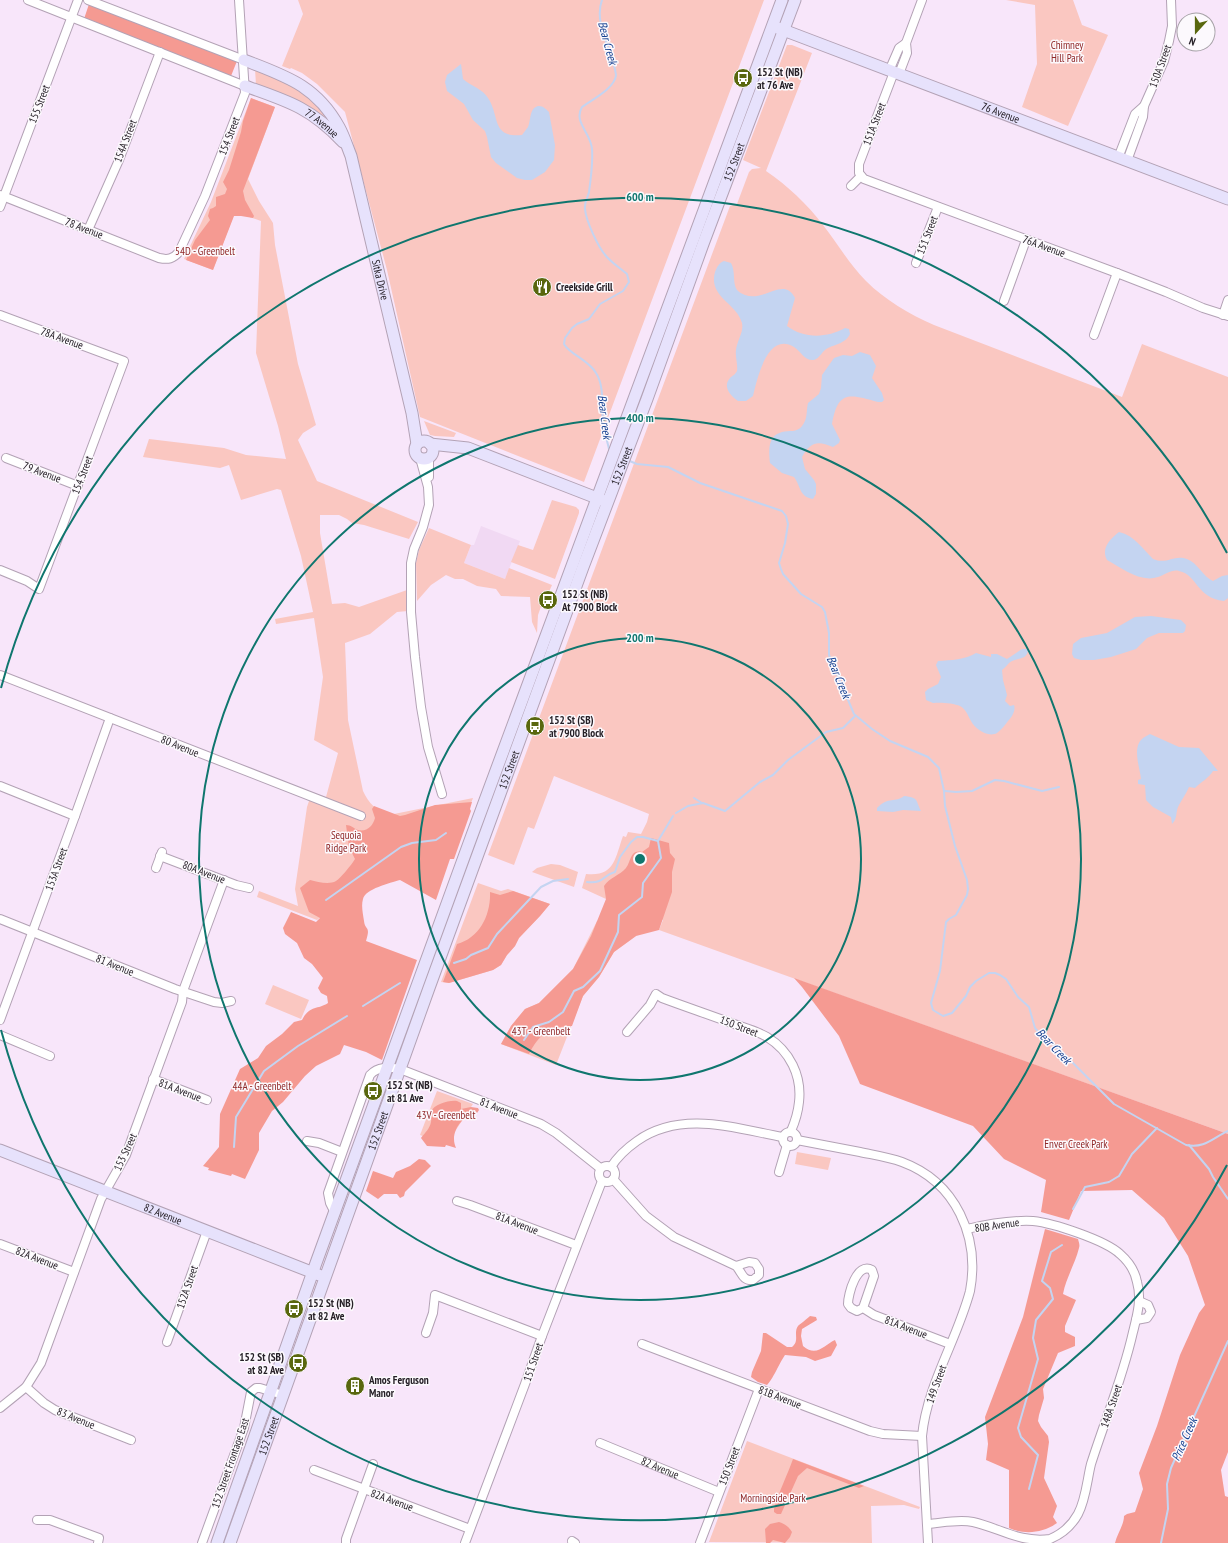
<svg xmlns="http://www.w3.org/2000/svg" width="1228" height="1543" viewBox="0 0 1228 1543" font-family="'PT Sans Narrow',sans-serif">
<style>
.built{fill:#f1d9f3}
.green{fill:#fac7c1}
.forest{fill:#f59a92}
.water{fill:#c4d4f1}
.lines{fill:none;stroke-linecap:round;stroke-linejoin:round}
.stream{stroke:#c4d4f1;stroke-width:2}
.street-casing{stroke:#b3a2b5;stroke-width:10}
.secondary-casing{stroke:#b3a2b5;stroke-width:13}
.street{stroke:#fff;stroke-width:8}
.secondary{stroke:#e7e2fc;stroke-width:11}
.ring{fill:none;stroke:#0f766e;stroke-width:2}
.labels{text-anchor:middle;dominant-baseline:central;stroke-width:3;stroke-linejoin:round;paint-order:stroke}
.park-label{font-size:11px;fill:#8f2626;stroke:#fcf9fd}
.street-label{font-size:11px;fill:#262027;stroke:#fcf9fd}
.poi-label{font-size:11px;font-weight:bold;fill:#262027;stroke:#fcf9fd;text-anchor:start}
.water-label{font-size:12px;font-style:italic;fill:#164191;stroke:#fcf9fd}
.centre{fill:#0f766e;stroke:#fcf9fd;stroke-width:2}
.ring-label{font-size:12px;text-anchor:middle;font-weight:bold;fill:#0f766e;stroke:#fcf9fd;stroke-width:3;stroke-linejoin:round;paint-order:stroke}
</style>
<rect width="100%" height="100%" fill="#f8e6fa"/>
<polygon class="built" points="481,526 520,541 505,579 464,563 471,545 474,545"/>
<g class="green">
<polygon points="298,0 764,0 584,482 420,417 387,270 345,112 317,84 302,73 291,68 290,69 282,66 303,14"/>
<polygon points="1006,0 1073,0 1082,25 1108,35 1068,126 1022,107 1037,64 1035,5"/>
<path d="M787 45H792L812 53 766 171C788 186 807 204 823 225 838 244 849 264 866 281 885 300 909 314 934 325L1122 397 1142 344 1228 377V1134L659 930 663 920 606 899 582 888 586 874C615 877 615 858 623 836L626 837 628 832 641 834 647 822 649 814 554 776 534 829 528 827 514 865 488 855 730 206 737 204 749 172 752 169 761 168 743 160Z"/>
<polygon points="255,68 303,89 339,130 256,86"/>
<path d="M251 98 275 107 248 179 259 201 273 223 275 245 298 364 316 425 303 433 298 440 317 481 418 522 409 539 364 525 352 523 347 519 339 515H320V533L332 604 345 603 359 607 407 590 408 611 397 612 370 634 345 643 348 720 363 791C369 804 376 810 389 815L473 798 450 858 412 845 317 920 257 897 259 891 298 906 295 889 307 807 312 792 326 797 338 753 314 740 323 677 314 618 276 624 275 619 313 612 301 556 281 490 277 489 241 500 229 465 220 468 143 457 149 439 224 448 246 455 286 459 278 426 256 353 261 221 235 212 213 270 184 259 211 202Z"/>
<polygon points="424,421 456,433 454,437 435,436 430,435"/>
<polygon points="552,500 576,507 579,510 579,513 555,579 511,562 518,545 533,550"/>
<polygon points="429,528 471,545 464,563 505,579 509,568 552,585 548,594 545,595 538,615 537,633 532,622 530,597 501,596 496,589 477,586 463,579 455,579 446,575 431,585 417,601 416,563 419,550"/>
<polygon points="551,864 560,865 578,872 574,887 532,872 537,868"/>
<polygon points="478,883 501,891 508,889 550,904 540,916 519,938 515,946 507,955 501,965 493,970 449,983 441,982"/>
<polygon points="597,921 636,936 614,952 599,977 583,996 556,1065 501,1044 511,1026 525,1009 539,1003 573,969"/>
<polygon points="273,985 309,1000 301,1019 265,1004"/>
<polygon points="437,1091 473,1104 446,1145 420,1135"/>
<polygon points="797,1152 831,1158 828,1170 795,1164"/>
<polygon points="747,1441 920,1507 919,1509 904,1505 871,1506 872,1543 709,1542"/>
</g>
<g class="forest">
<polygon points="89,4 237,61 231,76 84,19"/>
<polygon points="251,98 275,107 243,191 245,200 254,216 253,218 241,216 234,216 213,270 186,260 195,240 210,220 208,216 210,209 213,208 216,206 216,197 225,194 227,189 223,182 229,170 241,132 243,121"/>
<path d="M472 802 470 809 471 811 454 859H450L436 900 400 880C390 883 365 889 363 899 361 906 363 914 364 921 365 931 371 925 366 941L417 960 382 1060 366 1052 344 1045 340 1054 316 1066 305 1076 283 1102 272 1111 259 1133V1150L245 1179 232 1174 231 1176 208 1170 209 1168 203 1166 219 1147 220 1114 240 1069 258 1058 266 1046 282 1034 294 1022 302 1020C310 1005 317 1010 328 1003L327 996 321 993 318 988 323 978 312 964 304 958 297 943 285 934 283 928 291 912 316 922 320 918 309 912 300 888 310 880C318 882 329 885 336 881 341 878 352 864 355 859L349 847 346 825C351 825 353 828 358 830 367 832 373 826 375 818L372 809 374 806 400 816 405 815 435 805Z"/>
<path d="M651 838 669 843 670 853 675 859 672 872V892L659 930 636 936 614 952 599 977 583 996 572 1026C549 1026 539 1035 529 1054L501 1044 511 1026 525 1009 539 1003 573 969 591 936 606 899 604 886C610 877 619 876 626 868 631 862 630 849 642 852L649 847Z"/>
<path d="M513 891 550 904 540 916 519 938 515 946 507 955 501 965 493 970 449 983 443 982 457 944C480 938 491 914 490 892L500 895Z"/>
<path d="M794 978 1228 1134V1452L1221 1470 1225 1496 1228 1497V1543H1115C1117 1534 1124 1525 1124 1516L1127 1514 1135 1512 1143 1489 1139 1473 1157 1426 1180 1355 1199 1313 1205 1305 1188 1256 1164 1218 1132 1190 1081 1191 1069 1220 1041 1212 1046 1180 1004 1159 973 1126 860 1084 839 1036 802 987Z"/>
<path d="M457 1101 461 1103V1109L471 1107 478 1108 479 1110 477 1113C465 1114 454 1127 454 1139 454 1143 455 1145 456 1148L446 1145 445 1147 427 1146 421 1138C425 1133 430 1128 431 1122 432 1119 430 1115 431 1112 434 1104 449 1100 457 1101Z"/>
<polygon points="419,1159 425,1160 431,1166 405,1192 404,1196 400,1198 397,1194 384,1194 378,1199 366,1191 373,1171 393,1178 396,1172 410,1166"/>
<path d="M1045 1229 1078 1239C1079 1243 1080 1245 1079 1248 1075 1264 1066 1278 1063 1294L1076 1300 1065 1326V1332L1075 1337V1346L1058 1353 1043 1389 1044 1398 1039 1415 1038 1421 1041 1427 1048 1436 1049 1442 1044 1478 1057 1506 1053 1517 1057 1523C1043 1533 1025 1535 1009 1528V1470L986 1460 988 1444 985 1417 1023 1317Z"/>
<path d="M810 1316 816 1317 817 1320 802 1329 801 1336 803 1346C817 1358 825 1344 835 1340L837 1345 831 1356 815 1361 806 1357 785 1355C780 1362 772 1381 767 1385L758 1382 751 1377 752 1372 761 1351 763 1333H766L787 1347H792C800 1341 793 1333 798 1326 799 1325 808 1318 810 1316Z"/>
<path d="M793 1459 864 1486 859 1488 807 1468 798 1476 781 1514H777L774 1512V1509C779 1491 787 1476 793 1459Z"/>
<path d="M779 1522C785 1524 789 1527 792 1532L790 1537 785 1543 773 1540 770 1543H766L765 1529 770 1524Z"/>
</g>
<g class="water">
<path d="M461 64 463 79C471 86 483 89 488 98 500 116 491 138 522 135 524 132 526 130 528 127 531 121 529 107 539 106 543 106 546 109 549 112L555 145 554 160 545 172 532 180H525L517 178 496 163 491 157 487 137 485 131 473 120 464 104 447 91 445 82 447 75Z"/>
<path d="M724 261 731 263C736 272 732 282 737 290 739 292 742 294 745 295 765 302 784 276 795 298L787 326C804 339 827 338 845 328L849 329 850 334C846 343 836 344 828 348 822 351 820 358 814 360 804 361 801 351 794 347 767 331 757 380 753 396L746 401H738C731 396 722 387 730 378 733 375 735 375 737 371 738 364 735 357 736 350 737 341 744 332 742 323 737 303 708 297 715 272 717 267 719 263 724 261Z"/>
<path d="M860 352 870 355 876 366 872 378 882 393 884 400 882 402H878C849 394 838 390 832 424L840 440 839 443 833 447C818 441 811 441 802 457L805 469 814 480 816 484V494L813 499C799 497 801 486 794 477L782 473 770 463C769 451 767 436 782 432 789 430 797 433 802 426 808 419 806 411 808 403L819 394 821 388 822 375 834 358 843 355 852 356Z"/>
<path d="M1119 532C1135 536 1142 548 1153 559 1167 565 1174 554 1187 559 1198 563 1203 577 1213 581L1222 576 1228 575V598L1224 601C1196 598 1198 575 1179 571 1172 569 1165 575 1158 577 1140 583 1122 568 1107 560 1101 548 1110 539 1119 532Z"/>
<polygon points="1151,616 1181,620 1186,625 1185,631 1183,633 1159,633 1147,638 1136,649 1111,657 1094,660 1081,660 1074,658 1072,654 1073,644 1081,638 1107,633 1135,617"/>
<path d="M1022 649H1028C1028 661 1016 657 1009 663 1007 665 1005 668 1002 670L1003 680 1007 695 1005 701 1010 706 1014 705C1016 710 1012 717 1008 721 1005 725 1001 730 997 733 988 738 975 729 971 721 968 716 966 709 960 706 954 703 939 702 933 703L926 700 925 692 928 689 938 684 941 677 936 665 938 661C951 660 965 660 976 653L991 657V654H997L1007 659Z"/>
<path d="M1150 734 1179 747 1199 748 1218 771H1213C1209 778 1201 782 1195 788L1189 787C1186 794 1182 799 1179 805 1175 812 1178 818 1172 824L1171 817 1153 807 1146 800 1145 785 1138 784V780L1141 779C1140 768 1132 748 1142 739 1144 737 1148 735 1150 734Z"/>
<path d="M904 796C919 798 915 799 921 811L903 810 893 812 877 811V808C889 796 895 803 904 796Z"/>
</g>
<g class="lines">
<g class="stream">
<path d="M602 0C593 24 613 51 616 75 615 88 593 99 582 107 573 122 591 133 592 149 593 163 591 178 589 192 588 197 584 203 585 209 586 221 598 247 606 256 612 263 620 268 627 274L629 282 623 291 600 304 589 319 577 324 572 328 565 338 564 344C569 354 589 360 596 373 605 387 601 406 603 422 604 431 607 440 609 449L611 451"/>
<path d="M627 460 637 464 668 467 700 483 782 511 786 516 788 524 785 543 779 563 781 569 783 574 801 594 822 607 825 612 829 633V655L854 714 872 729 890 741 928 757 939 768 944 791 945 806 955 846 967 880 968 889 967 895 956 915 949 919 946 922 940 971 931 1003 933 1010 943 1016 952 1013 966 996 970 987 976 981 989 973H995L1000 975 1006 979 1018 997 1029 1007 1035 1028 1040 1034 1062 1052 1114 1104 1186 1145C1204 1149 1213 1138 1228 1131"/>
<polyline points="945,791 956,792 972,791 995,780 1004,781 1042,791 1059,787"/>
<polyline points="694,798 702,803"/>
<polyline points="676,813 688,806 703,803 725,811 760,782 773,775 788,760 826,732 843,728 855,716"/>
<path d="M587 882C605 884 602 875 615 872L620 857 631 842 637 837H643L658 841 673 816"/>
<polyline points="326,900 401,847 412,843 436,840 446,833"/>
<polyline points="454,963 466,959 471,955 488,948 497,934 541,887 553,881 568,879"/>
<polyline points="363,1006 400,983"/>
<polyline points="524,1040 533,1027 549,1022 563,1012 574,991 583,987 600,971 618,932 619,915 642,897 643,883 661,858 658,841"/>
<polyline points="1189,1145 1209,1169 1213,1177 1228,1199"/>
<polyline points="234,1147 236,1117 264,1071 298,1046 347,1016"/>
<polyline points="1073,1209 1085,1187 1109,1182 1119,1176 1132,1154 1157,1128"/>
<polyline points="1029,1489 1038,1455 1021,1437 1018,1428 1038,1359 1033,1338 1036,1320 1053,1299 1050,1288 1042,1281 1051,1252 1062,1245"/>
<polyline points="1161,1543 1168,1509 1167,1484 1171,1468 1228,1341"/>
</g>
<defs>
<g id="street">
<polyline points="28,0 245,86"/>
<polyline points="88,0 244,60"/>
<polyline points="889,71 899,48 906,43"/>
<polyline points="894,72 859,164 859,173 864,179 1117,273 1166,292 1203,308 1228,316"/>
<polyline points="899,74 907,53 906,43 922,0"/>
<polyline points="1118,158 1135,114 1144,106"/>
<polyline points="1127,161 1143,117 1144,106 1164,61 1169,41 1172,26 1171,0"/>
<polyline points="851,186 861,176"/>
<path d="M0 195 159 258C168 260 173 259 179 252L205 196 245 93 239 0"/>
<polyline points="0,207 78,0"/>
<polyline points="88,230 119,160 160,52"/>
<polyline points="916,263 938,207"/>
<polyline points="1004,301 1026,240"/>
<polyline points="0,315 124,361 39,589 27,581 0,570"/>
<polyline points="1223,315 1228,300"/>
<polyline points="1094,335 1117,273"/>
<polyline points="6,458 78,486"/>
<polyline points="420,458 428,487 429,505 423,527 414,549 411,563 411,612 415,657 421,707 428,747 442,794"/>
<polyline points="429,477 429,457"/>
<polyline points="0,675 361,816"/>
<polyline points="0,786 75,816"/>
<polyline points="160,856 236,885 249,888"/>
<polyline points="156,868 162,852"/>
<polyline points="0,919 175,989 214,1002 222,1003 231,1001"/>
<polyline points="0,1020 75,816 110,718"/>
<path d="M627 1032 650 1005 656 994 662 998C686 1007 710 1015 734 1024 745 1028 757 1031 767 1037 790 1051 802 1076 799 1102 798 1112 795 1122 791 1131"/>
<polyline points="0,1035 50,1056"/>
<polyline points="153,1079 207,1100"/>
<circle cx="790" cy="1139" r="7"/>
<path d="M797 1140C818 1144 839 1148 860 1152 874 1155 888 1157 902 1162 956 1182 980 1237 970 1291 957 1340 927 1385 922 1436L928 1543"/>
<polyline points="307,1141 319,1143 342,1152"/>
<circle cx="607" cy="1174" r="8"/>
<path d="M611 1167C618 1156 627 1148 637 1141 681 1110 734 1128 782 1137"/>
<polyline points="779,1172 787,1145"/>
<path d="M613 1179 646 1216 674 1237 736 1266 749 1262 755 1263 759 1269V1275L753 1280C742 1281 742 1272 736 1266"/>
<polyline points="457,1201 470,1205 576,1245"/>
<path d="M335 1213 330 1203 328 1193 370 1075C378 1066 389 1067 400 1069L541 1124 556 1133 600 1168"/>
<polyline points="0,1244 74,1272"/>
<path d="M863 1308 874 1276 872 1270C857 1261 848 1294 848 1304L851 1308 857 1311 863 1308 874 1315 950 1344"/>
<polyline points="1136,1320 1147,1318 1151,1312 1148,1305 1139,1301"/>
<polyline points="426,1333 433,1313 435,1295 542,1336"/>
<polyline points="167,1342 207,1231"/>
<polyline points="642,1344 870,1431 883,1434 922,1436"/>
<polyline points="26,1387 44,1403 55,1410 131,1440"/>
<polyline points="0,1408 26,1387 41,1363 101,1199 126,1155 131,1141 182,1002 183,991 224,880"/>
<path id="s1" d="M600 1443 719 1492"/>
<polyline points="314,1470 470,1529"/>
<polyline points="37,1520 50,1520 99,1538 98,1543"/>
<path d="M928 1524C942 1523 958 1519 973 1522 1000 1528 1019 1543 1050 1539 1062 1534 1072 1525 1078 1514 1086 1499 1087 1480 1091 1464 1105 1420 1123 1377 1133 1332 1137 1316 1142 1299 1137 1282 1135 1271 1128 1261 1120 1254 1105 1240 1053 1223 1033 1221 1012 1220 988 1224 967 1229"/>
<polyline points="572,1541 575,1543"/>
<polyline points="202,1543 244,1428 251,1392 256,1388 260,1388 283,1395"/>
<polyline points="346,1543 346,1539 373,1464"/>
<polyline points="465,1543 525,1384 542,1336 602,1181"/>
<polyline points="700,1543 759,1389"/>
</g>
<g id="secondary">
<path id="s2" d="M778 28 1228 199"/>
<path id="s3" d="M244 60C285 76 316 85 339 127 344 136 347 146 351 156L412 413 417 444"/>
<path id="s4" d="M245 86C288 101 311 108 343 142"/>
<circle cx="424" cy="450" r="9"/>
<polyline points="430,444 468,448 602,500"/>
<path id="s5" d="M0 1150 319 1275"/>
<polyline points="217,1543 316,1263 468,846 782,0"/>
<path id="s6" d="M230 1543 429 988 583 567 647 399 703 244 795 0"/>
</g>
</defs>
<use href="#street" class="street-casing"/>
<use href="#secondary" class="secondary-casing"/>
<use href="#street" class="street"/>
<use href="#secondary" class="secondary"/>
</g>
<g class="ring">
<circle cx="640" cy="859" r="221"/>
<circle cx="640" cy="859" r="441"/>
<path d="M1227 1165A662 662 0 0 1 1 1030M1 688A662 662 0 0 1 1227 553"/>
</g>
<defs>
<symbol id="bus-disc" viewBox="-11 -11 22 22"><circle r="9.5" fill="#59670e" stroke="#fcf9fd"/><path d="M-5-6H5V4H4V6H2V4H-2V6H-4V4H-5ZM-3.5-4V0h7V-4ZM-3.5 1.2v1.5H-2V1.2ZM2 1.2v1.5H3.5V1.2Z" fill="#fff"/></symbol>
<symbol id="restaurant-disc" viewBox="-11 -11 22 22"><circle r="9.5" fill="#59670e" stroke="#fcf9fd"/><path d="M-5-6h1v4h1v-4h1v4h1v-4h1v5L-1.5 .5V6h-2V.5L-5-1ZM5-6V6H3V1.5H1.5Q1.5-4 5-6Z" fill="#fff"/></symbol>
<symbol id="building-disc" viewBox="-11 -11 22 22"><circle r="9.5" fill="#59670e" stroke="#fcf9fd"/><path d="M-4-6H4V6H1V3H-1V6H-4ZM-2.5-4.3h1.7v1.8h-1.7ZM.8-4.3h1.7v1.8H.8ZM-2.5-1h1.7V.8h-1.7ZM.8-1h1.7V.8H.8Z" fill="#fff"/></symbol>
</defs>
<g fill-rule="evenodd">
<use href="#bus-disc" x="732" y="67" width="22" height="22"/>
<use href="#restaurant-disc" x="531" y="276" width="22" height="22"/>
<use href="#bus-disc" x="537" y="589" width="22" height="22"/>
<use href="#bus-disc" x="524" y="715" width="22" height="22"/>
<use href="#bus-disc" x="362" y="1080" width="22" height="22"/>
<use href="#bus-disc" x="283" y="1298" width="22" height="22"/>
<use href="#bus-disc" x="287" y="1352" width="22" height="22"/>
<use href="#building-disc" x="344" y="1375" width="22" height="22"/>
</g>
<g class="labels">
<g class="park-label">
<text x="1067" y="45">Chimney<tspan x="1067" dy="13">Hill Park</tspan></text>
<text x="205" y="251">54D - Greenbelt</text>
<text x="346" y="835">Sequoia<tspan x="346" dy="13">Ridge Park</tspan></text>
<text x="541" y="1031">43T - Greenbelt</text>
<text x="262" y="1086">44A - Greenbelt</text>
<text x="446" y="1115">43V - Greenbelt</text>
<text x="1076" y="1144">Enver Creek Park</text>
<text x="773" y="1498">Morningside Park</text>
</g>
<g class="street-label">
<text transform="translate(1160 66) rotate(-70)">150A Street</text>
<text transform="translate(39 104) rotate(-69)">155 Street</text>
<text stroke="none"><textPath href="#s2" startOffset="238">76 Avenue</textPath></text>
<text stroke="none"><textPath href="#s4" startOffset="86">77 Avenue</textPath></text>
<text transform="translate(874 124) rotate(-69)">151A Street</text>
<text transform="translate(229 136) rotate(-69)">154 Street</text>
<text transform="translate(125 141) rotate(-69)">154A Street</text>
<text stroke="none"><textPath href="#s6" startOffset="1470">152 Street</textPath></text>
<text transform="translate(84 228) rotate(21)">78 Avenue</text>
<text transform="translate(927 235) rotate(-69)">151 Street</text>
<text transform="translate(1044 246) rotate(20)">76A Avenue</text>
<text stroke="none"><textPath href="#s3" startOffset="278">Sitka Drive</textPath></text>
<text transform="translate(62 338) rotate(20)">78A Avenue</text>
<text stroke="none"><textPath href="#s6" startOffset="1146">152 Street</textPath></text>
<text transform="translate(42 472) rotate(21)">79 Avenue</text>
<text transform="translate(82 475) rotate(-69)">154 Street</text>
<text transform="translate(180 746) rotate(22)">80 Avenue</text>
<text stroke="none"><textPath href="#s6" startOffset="822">152 Street</textPath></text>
<text transform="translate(56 869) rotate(-70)">153A Street</text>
<text transform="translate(204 872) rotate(21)">80A Avenue</text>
<text transform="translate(115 965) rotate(22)">81 Avenue</text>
<text transform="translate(739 1026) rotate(21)">150 Street</text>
<text transform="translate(180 1090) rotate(21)">81A Avenue</text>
<text transform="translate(499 1108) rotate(21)">81 Avenue</text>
<text stroke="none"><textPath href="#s6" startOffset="438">152 Street</textPath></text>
<text transform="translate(125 1152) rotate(-65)">153 Street</text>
<text stroke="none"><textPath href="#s5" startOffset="175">82 Avenue</textPath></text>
<text transform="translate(517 1223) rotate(21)">81A Avenue</text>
<text transform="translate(997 1225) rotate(-8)">80B Avenue</text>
<text transform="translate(37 1258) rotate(21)">82A Avenue</text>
<text transform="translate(187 1287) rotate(-71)">152A Street</text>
<text transform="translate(906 1327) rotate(21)">81A Avenue</text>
<text transform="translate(533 1362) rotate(-71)">151 Street</text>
<text transform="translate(936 1384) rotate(-70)">149 Street</text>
<text transform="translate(780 1397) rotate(21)">81B Avenue</text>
<text transform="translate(1111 1406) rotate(-71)">148A Street</text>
<text transform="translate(76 1418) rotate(22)">83 Avenue</text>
<text stroke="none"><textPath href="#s6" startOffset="114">152 Street</textPath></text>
<text transform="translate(230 1463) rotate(-71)">152 Street Frontage East</text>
<text transform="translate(729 1466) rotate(-69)">150 Street</text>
<text stroke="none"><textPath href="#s1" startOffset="65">82 Avenue</textPath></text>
<text transform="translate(392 1500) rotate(20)">82A Avenue</text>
</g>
<g class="poi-label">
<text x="757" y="72">152 St (NB)<tspan x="757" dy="13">at 76 Ave</tspan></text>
<text x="556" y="287">Creekside Grill</text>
<text x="562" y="594">152 St (NB)<tspan x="562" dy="13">At 7900 Block</tspan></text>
<text x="549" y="720">152 St (SB)<tspan x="549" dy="13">at 7900 Block</tspan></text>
<text x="387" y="1085">152 St (NB)<tspan x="387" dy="13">at 81 Ave</tspan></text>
<text x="308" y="1303">152 St (NB)<tspan x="308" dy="13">at 82 Ave</tspan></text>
<text x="284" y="1357" text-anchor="end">152 St (SB)<tspan x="284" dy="13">at 82 Ave</tspan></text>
<text x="369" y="1380">Amos Ferguson<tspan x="369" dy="13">Manor</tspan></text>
</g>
<g class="water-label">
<text transform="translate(608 43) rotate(75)">Bear Creek</text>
<text transform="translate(605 417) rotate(83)">Bear Creek</text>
<text transform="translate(839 677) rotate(68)">Bear Creek</text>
<text transform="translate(1054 1046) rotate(46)">Bear Creek</text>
<text transform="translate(1184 1439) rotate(-66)">Price Creek</text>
</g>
</g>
<circle cx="640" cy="859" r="6" class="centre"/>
<g class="ring-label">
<text x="640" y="201">600 m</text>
<text x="640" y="422">400 m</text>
<text x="640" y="642">200 m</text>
</g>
<g transform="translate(1196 32) rotate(201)"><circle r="19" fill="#fcf9fd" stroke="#a6a2a7"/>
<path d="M0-3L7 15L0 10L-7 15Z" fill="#59670e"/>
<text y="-6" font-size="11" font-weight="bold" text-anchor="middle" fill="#262027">N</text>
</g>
</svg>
